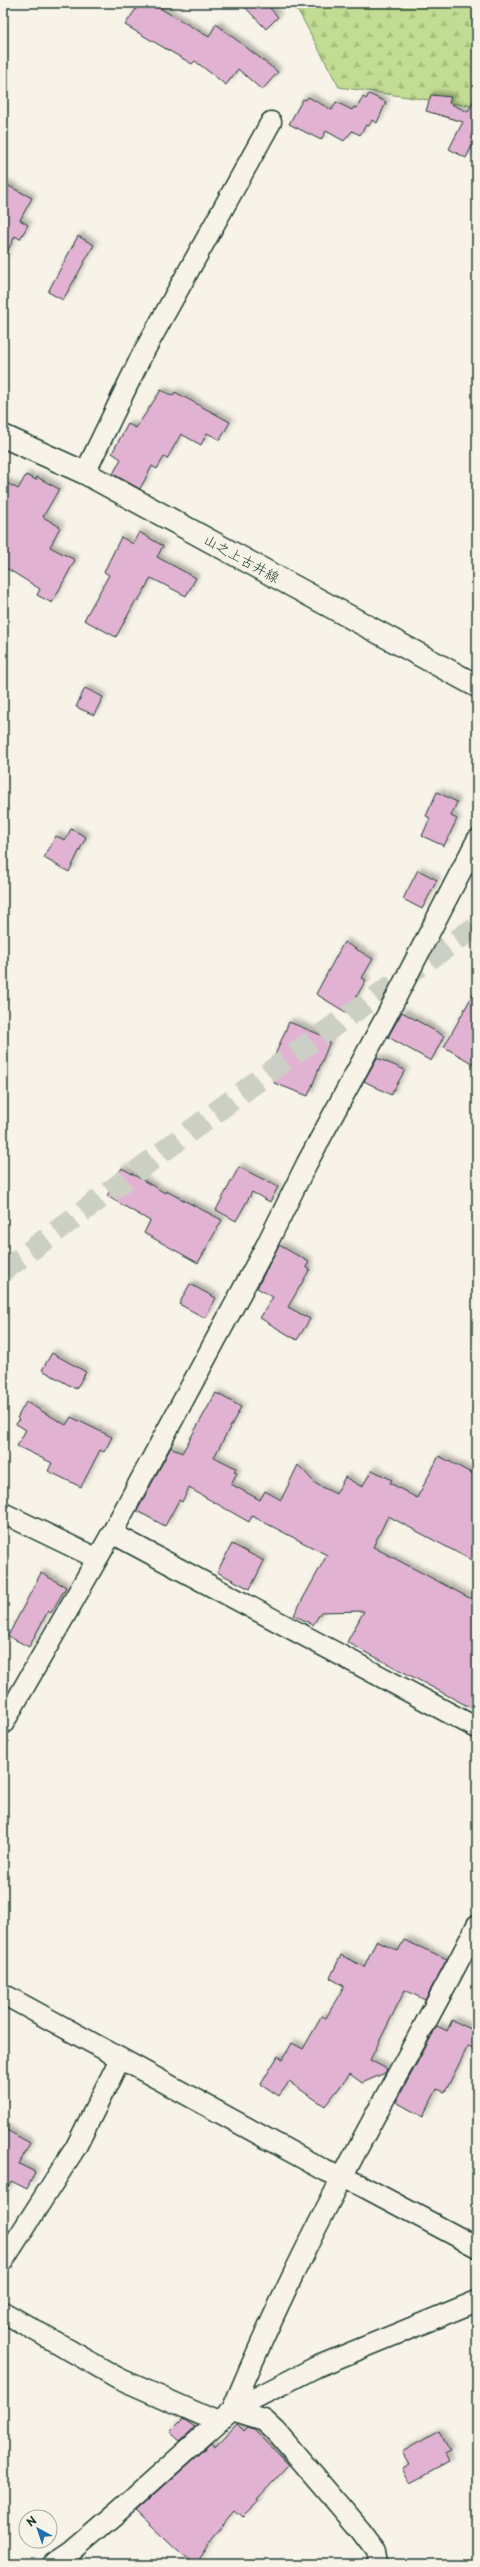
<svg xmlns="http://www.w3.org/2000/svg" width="480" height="2567" viewBox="0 0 480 2567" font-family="'Playpen Sans','Klee One',sans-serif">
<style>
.forest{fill:url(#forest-firs);stroke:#708c64}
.building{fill:#e2b2d3;stroke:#1f3d34;filter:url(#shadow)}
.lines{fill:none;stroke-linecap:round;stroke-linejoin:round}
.highway-tunnel{stroke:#cccfc4;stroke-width:22;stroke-dasharray:22 11;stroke-linecap:butt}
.street-casing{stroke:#1f3d34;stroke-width:23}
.secondary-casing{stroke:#1f3d34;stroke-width:25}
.street{stroke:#f7f3e8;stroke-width:20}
.secondary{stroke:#f7f3e8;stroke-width:22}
.labels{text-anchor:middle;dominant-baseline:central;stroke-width:4;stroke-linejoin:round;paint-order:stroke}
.street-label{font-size:14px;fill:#1f3d34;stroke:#f7f3e8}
</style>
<defs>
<pattern id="forest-firs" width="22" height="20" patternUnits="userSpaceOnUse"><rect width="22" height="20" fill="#c2dc93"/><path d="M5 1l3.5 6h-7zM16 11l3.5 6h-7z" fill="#a6be7f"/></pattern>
<filter id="shadow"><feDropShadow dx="3.5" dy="-3.5" stdDeviation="2" flood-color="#0004"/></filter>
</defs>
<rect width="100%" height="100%" fill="#f7f3e8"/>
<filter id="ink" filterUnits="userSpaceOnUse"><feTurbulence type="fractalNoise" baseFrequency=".025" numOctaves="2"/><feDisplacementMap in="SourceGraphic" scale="8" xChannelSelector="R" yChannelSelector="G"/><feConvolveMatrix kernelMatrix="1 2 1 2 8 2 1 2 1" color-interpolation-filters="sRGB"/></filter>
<g filter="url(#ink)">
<polygon class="forest" points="288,3 477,3 477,107 339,87 300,14"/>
<g class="building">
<polygon points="140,3 151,3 209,37 216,24 278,72 262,90 238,69 226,85 195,61 192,64 125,25"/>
<polygon points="241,3 265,3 278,17 266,29"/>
<polygon points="369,94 386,102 377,123 372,120 369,126 366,125 360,135 352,131 344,141 326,131 321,140 289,124 303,99 306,100 308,97 332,110 336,102 352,110 354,107 357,108 363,97 366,99"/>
<polygon points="477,94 477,135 466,158 449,149 463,122 426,111 431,95 451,97 449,103 468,112"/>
<polygon points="3,183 32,198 20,220 28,225 20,239 15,236 3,260"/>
<polygon points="78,236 94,245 63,300 48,292"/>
<polygon points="161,390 173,396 175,392 230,422 220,440 207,433 201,445 181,434 167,459 164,457 157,469 152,466 140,489 113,474 121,459 112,453 128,424 136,428"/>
<polygon points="26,475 36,480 37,477 59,489 43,517 60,527 50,547 75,560 52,603 37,595 40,589 3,566 3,481 18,489"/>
<polygon points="139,532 163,546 157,557 196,578 186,596 151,578 138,601 136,600 116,637 84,620 109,575 104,572 121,537 133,544"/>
<polygon points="85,688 103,697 94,715 76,707"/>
<polygon points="437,792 457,802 451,816 457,819 444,846 422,836 430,818 426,816"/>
<polygon points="71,829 86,837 69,872 44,858 56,836 65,840"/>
<polygon points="418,870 437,880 422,909 403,899"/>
<polygon points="344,942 373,959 362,978 366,980 347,1013 316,994"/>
<polygon points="477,987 477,1066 444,1047"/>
<polygon points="402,1012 444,1036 431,1061 388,1037"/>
<polygon points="289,1022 331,1039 308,1096 274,1083 279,1071 270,1067"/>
<polygon points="377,1058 405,1070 391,1095 364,1081"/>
<polygon points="239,1167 278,1187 270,1202 252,1192 236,1221 216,1210"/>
<polygon points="122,1168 165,1193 166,1191 222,1220 198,1263 144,1233 150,1221 107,1196"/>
<polygon points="279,1245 309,1262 306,1267 310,1269 288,1307 310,1319 297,1340 260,1318 273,1297 257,1288"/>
<polygon points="190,1284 216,1298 205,1318 179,1304"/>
<polygon points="52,1353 86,1372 76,1389 42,1370"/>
<polygon points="216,1393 241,1407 214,1457 236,1468 234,1471 237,1473 231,1484 260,1500 265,1491 281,1500 298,1465 316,1484 336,1494 345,1477 362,1487 372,1470 392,1480 390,1483 417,1498 439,1456 477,1476 477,1563 388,1516 373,1547 477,1602 477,1711 347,1642 364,1611 321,1612 313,1625 294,1615 327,1555 252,1516 249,1522 189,1488 182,1502 179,1500 165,1526 137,1511 171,1447 182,1453"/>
<polygon points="26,1402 66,1425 71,1417 112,1437 104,1452 100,1450 81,1487 48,1471 52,1463 17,1446 26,1430 16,1424 19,1420 17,1418"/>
<polygon points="232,1544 264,1561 250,1589 217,1572"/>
<polygon points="41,1573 66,1587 51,1613 48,1611 29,1647 8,1636"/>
<polygon points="404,1940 447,1959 425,2000 405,1990 370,2060 387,2069 385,2073 362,2083 350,2074 325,2106 289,2082 279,2096 261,2084 278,2056 283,2059 292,2043 303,2049 322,2016 326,2018 344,1986 330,1978 341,1955 364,1967 376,1941 398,1951"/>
<polygon points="452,2020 477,2032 477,2040 473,2048 468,2046 445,2092 437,2089 423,2117 396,2102 437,2026 447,2031"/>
<polygon points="3,2128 30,2143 19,2164 35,2172 27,2189 11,2181 3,2196"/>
<polygon points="183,2419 195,2427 180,2441 170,2432"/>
<polygon points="237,2424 244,2431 248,2427 254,2429 289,2465 257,2499 259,2501 243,2517 235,2510 207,2543 209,2545 196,2564 181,2553 136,2511 212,2443 215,2447"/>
<polygon points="439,2431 450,2451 445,2454 449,2462 410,2483 402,2467 409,2464 402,2452"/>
</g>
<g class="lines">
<polyline class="highway-tunnel" points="3,1271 295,1053 477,926"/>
<defs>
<g id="street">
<polyline points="85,473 142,355 271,122"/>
<polyline points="3,1513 96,1558"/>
<polyline points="112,1533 477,1728"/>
<polyline points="3,1724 112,1533 265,1248 307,1163 387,1015 477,840"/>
<polyline points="3,1994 326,2171 360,2185 477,2247"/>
<polyline points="3,2261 76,2147 120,2059"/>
<polyline points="3,2312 118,2378 218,2422"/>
<path d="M232 2410C265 2331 302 2254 342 2178 386 2093 434 2011 477 1925"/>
<polyline points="232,2410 264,2420 276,2431 361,2531 376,2551 378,2564"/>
<polyline points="53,2564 71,2552 120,2510 232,2410 316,2367 477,2301"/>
</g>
<polyline id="secondary" points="3,436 85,473 477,686"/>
</defs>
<use href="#street" class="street-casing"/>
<use href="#secondary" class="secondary-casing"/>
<use href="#street" class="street"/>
<use href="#secondary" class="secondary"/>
</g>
</g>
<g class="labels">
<g class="street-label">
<text transform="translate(242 558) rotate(29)">山之上古井線</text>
</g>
</g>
<rect width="480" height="2567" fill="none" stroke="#f7f3e8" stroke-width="16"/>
<rect x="8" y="8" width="464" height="2551" fill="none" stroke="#1f3d34" stroke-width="1.5" filter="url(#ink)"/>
<g transform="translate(38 2529) rotate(320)"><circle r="19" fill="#f7f3e8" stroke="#a1aaa0"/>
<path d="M0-3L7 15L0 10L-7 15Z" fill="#1f6fb2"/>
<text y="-6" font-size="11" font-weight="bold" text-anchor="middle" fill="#1f3d34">N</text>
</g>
</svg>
